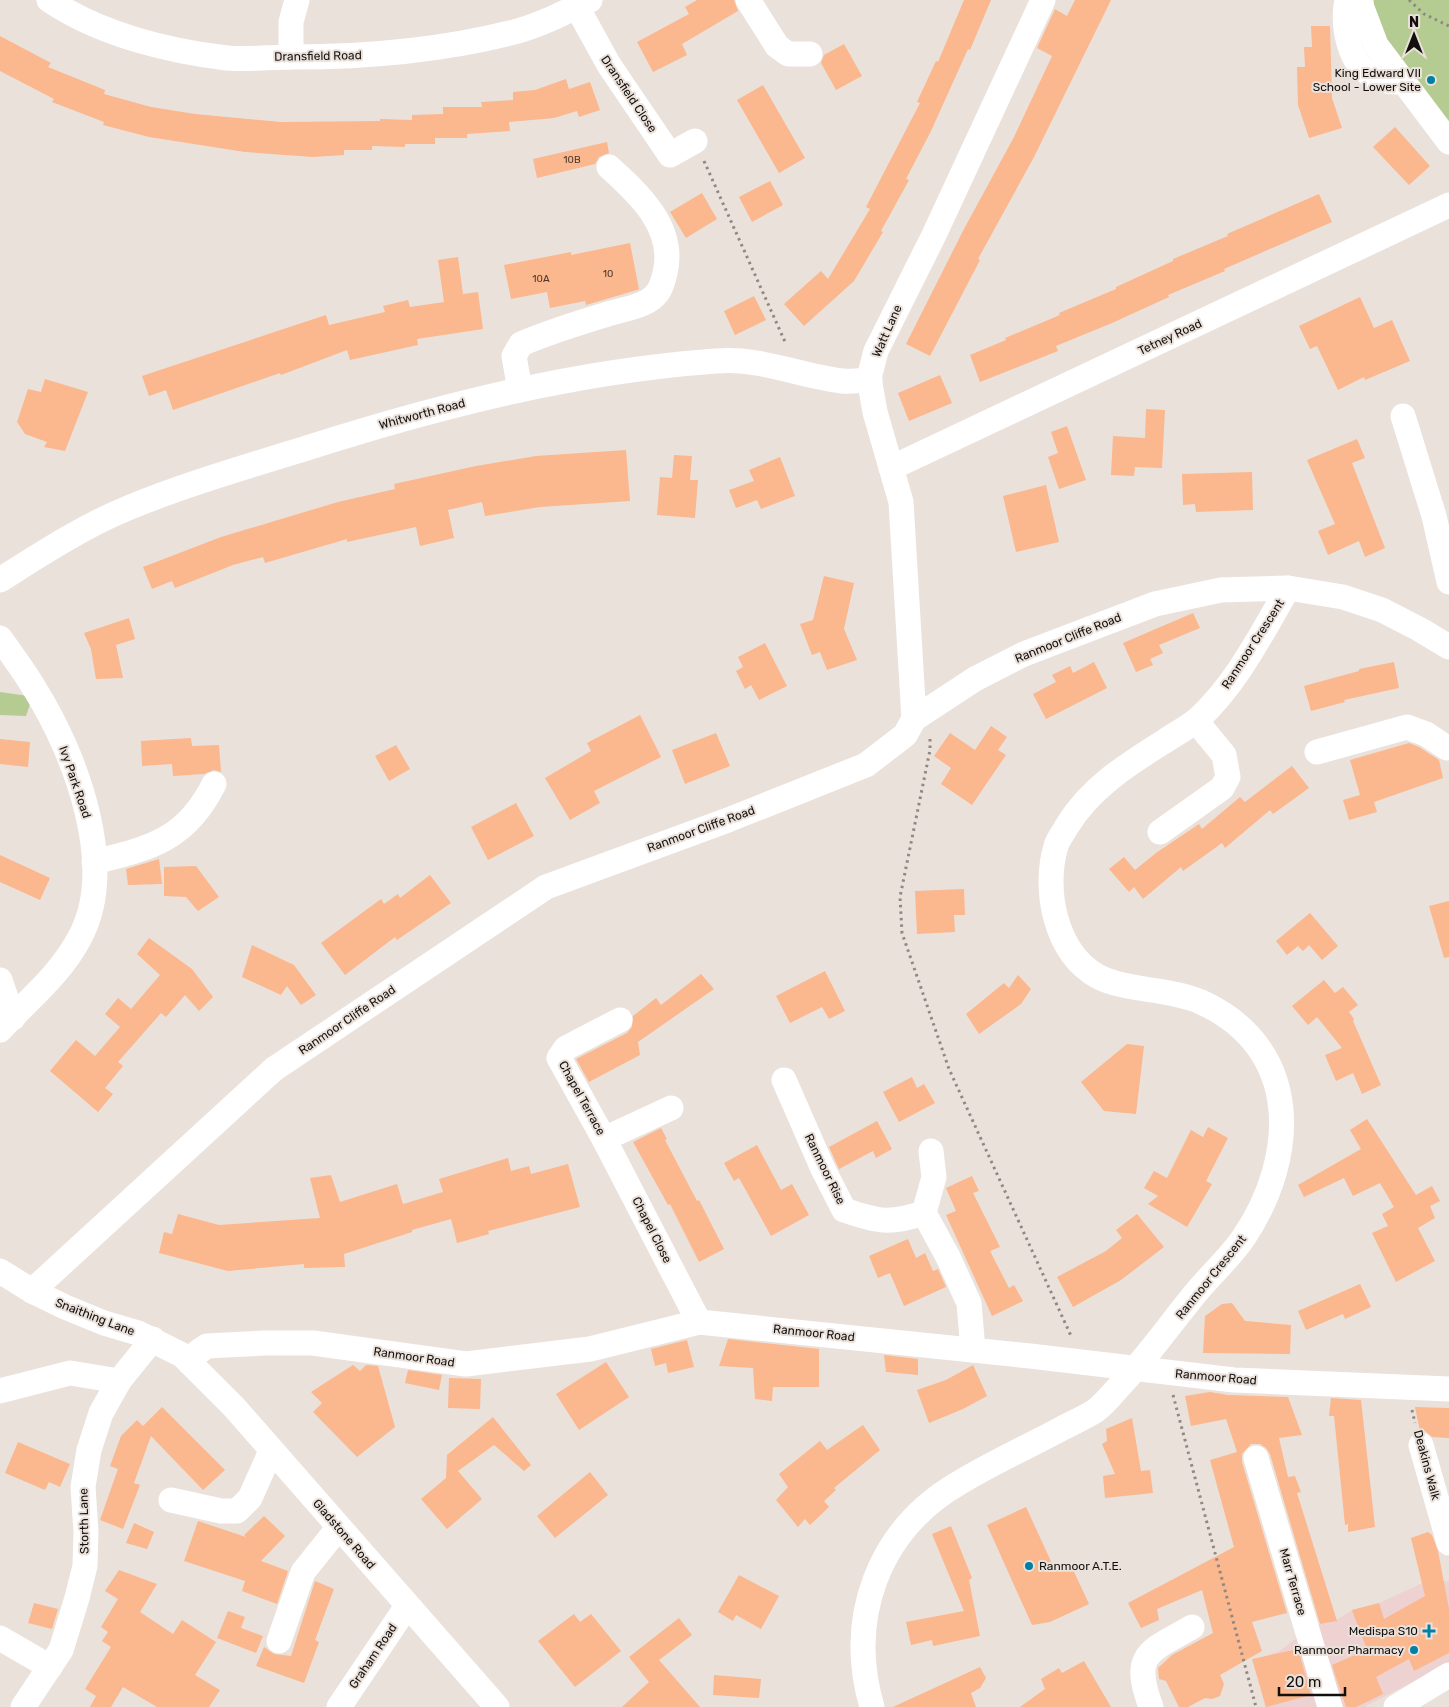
<svg xmlns="http://www.w3.org/2000/svg" width="1449" height="1707" viewBox="0 0 1449 1707" font-family="Rubik,sans-serif">
<style>
.commercial{fill:#edd2d1}
.green{fill:#b4cc92}
.building{fill:#fbb78d}
.lines{fill:none;stroke-linecap:round;stroke-linejoin:round}
.path{stroke:#8f8884;stroke-width:3;stroke-dasharray:2.5 4;stroke-linecap:butt}
.minor{stroke:#fff;stroke-width:25}
.poi-dot{fill:#0180a5;stroke:#ebe1db;stroke-width:2}
.labels{text-anchor:middle;dominant-baseline:central;stroke-width:4;stroke-linejoin:round;paint-order:stroke}
.number-label{font-size:10px;fill:#4c392d}
.street-label{font-size:12px;fill:#120f0d;stroke:#ebe1db}
.poi-label{font-size:12px;fill:#120f0d;stroke:#ebe1db;text-anchor:end}
</style>
<rect width="100%" height="100%" fill="#ebe1db"/>
<polygon class="commercial" points="1449,1581 1449,1663 1364,1707 1265,1707 1253,1660 1278,1652 1313,1626 1335,1621 1352,1610 1379,1603 1420,1584"/>
<g class="green">
<polygon points="1374,0 1449,0 1449,123 1374,24"/>
<polygon points="0,692 28,696 30,704 26,716 0,715"/>
</g>
<g class="building">
<polygon points="697,0 734,0 738,11 682,44 687,55 653,72 637,42 689,14 685,7"/>
<polygon points="964,0 991,0 970,50 968,49 931,131 906,179 909,180 881,231 883,232 854,281 804,326 784,304 821,271 828,279 870,209 866,207 920,103 917,102 936,61 938,62"/>
<polygon points="1075,0 1111,0 1034,157 978,259 980,260 930,356 906,344 964,229 1014,137 1052,56 1037,48 1055,9 1067,16"/>
<polygon points="1311,26 1330,26 1332,98 1342,128 1309,138 1298,105 1297,67 1305,67 1304,47 1312,47"/>
<polygon points="0,36 51,63 48,67 105,90 104,94 151,107 195,114 281,122 380,121 380,119 412,120 412,115 443,114 443,107 482,107 481,102 513,100 513,92 535,90 566,79 569,89 590,82 600,110 579,117 577,111 554,118 509,122 510,131 467,134 467,138 435,138 435,144 405,144 405,147 372,146 372,150 344,150 344,155 313,157 245,152 149,137 103,125 104,122 52,102 54,99 0,71"/>
<polygon points="844,44 862,76 836,90 821,63 824,55"/>
<polygon points="763,85 805,158 779,173 737,100"/>
<polygon points="1395,127 1430,166 1409,185 1373,147"/>
<polygon points="607,142 609,153 599,157 595,164 537,178 533,159"/>
<polygon points="770,181 783,205 752,222 739,197"/>
<polygon points="702,193 717,219 686,238 670,212"/>
<polygon points="1319,194 1332,222 1224,269 1225,271 1168,295 1169,297 1112,323 1056,346 1058,351 980,382 970,355 1006,340 1005,338 1060,315 1059,313 1116,289 1116,287 1173,261 1173,259 1228,236 1227,234"/>
<polygon points="630,243 639,289 637,290 586,305 585,301 550,308 547,292 511,299 504,265 571,252 571,255"/>
<polygon points="458,257 463,294 478,292 483,329 417,339 418,345 350,360 347,350 281,375 280,373 173,410 166,390 149,396 142,376 326,315 329,325 385,312 383,306 408,300 410,307 444,302 438,260"/>
<polygon points="754,296 766,320 735,335 724,311"/>
<polygon points="1360,297 1374,328 1392,320 1410,361 1365,380 1364,377 1338,390 1317,346 1310,349 1299,326"/>
<polygon points="940,375 952,403 909,421 898,393"/>
<polygon points="45,379 88,392 65,451 44,447 47,442 25,434 17,422 28,389 41,392"/>
<polygon points="1146,409 1165,410 1162,468 1135,467 1134,476 1111,475 1113,436 1145,438"/>
<polygon points="1067,426 1086,480 1059,489 1048,457 1058,453 1051,432"/>
<polygon points="1357,439 1365,458 1352,463 1385,548 1365,557 1359,541 1328,555 1318,531 1335,524 1307,460"/>
<polygon points="626,450 630,501 540,507 485,516 482,502 448,510 454,538 420,546 416,527 347,542 347,539 265,563 263,557 233,565 175,588 172,581 152,589 143,567 221,537 338,502 395,489 394,484 476,466 536,456"/>
<polygon points="674,455 692,456 690,480 698,480 695,518 657,515 660,477 672,478"/>
<polygon points="780,457 795,496 761,509 757,500 736,508 729,490 754,481 749,470"/>
<polygon points="1252,472 1253,510 1196,512 1195,504 1183,505 1182,474"/>
<polygon points="1046,485 1059,542 1016,552 1003,496"/>
<polygon points="824,576 854,583 844,629 857,660 827,670 820,652 812,655 800,624 813,620"/>
<polygon points="1193,613 1200,628 1159,645 1163,653 1150,659 1153,665 1136,672 1123,643"/>
<polygon points="129,618 135,639 116,645 123,678 96,679 91,649 84,633"/>
<polygon points="765,643 787,686 759,700 751,685 745,689 736,671 743,667 738,657"/>
<polygon points="1094,662 1107,688 1046,719 1033,694 1056,682 1052,675 1070,666 1073,673"/>
<polygon points="1394,662 1399,688 1344,700 1345,702 1311,711 1304,686 1359,671 1359,669"/>
<polygon points="640,715 661,757 594,791 600,803 570,820 545,778 591,751 587,743"/>
<polygon points="991,726 1007,737 998,750 1006,755 972,805 941,784 951,768 934,756 950,733 975,750"/>
<polygon points="716,733 730,766 685,784 672,750"/>
<polygon points="191,738 192,746 219,745 221,772 214,770 204,774 173,776 172,764 142,766 141,741"/>
<polygon points="0,739 30,742 28,767 0,764"/>
<polygon points="1409,743 1419,747 1439,760 1443,778 1374,802 1377,812 1349,820 1343,800 1360,795 1350,760"/>
<polygon points="396,745 410,769 389,781 375,756"/>
<polygon points="1292,766 1309,788 1273,814 1270,810 1225,848 1222,843 1183,871 1181,867 1143,899 1134,887 1129,892 1109,869 1124,857 1135,870 1156,853 1199,824 1202,829 1240,797 1245,802"/>
<polygon points="516,803 534,836 488,860 471,827"/>
<polygon points="0,855 50,878 40,900 0,882"/>
<polygon points="159,859 162,884 128,885 126,869"/>
<polygon points="196,866 219,897 198,911 186,897 164,896 164,867"/>
<polygon points="430,875 451,903 397,940 395,937 345,975 321,943 381,899 384,904 398,894 400,898"/>
<polygon points="964,889 965,915 954,915 955,932 917,934 915,891"/>
<polygon points="1449,901 1449,957 1444,958 1429,906"/>
<polygon points="1310,913 1338,946 1322,960 1309,945 1303,951 1298,946 1287,955 1276,941"/>
<polygon points="149,938 192,969 213,997 199,1011 185,995 166,1017 161,1013 118,1062 123,1066 105,1088 113,1094 98,1112 50,1071 76,1040 95,1056 120,1027 105,1014 118,998 131,1009 160,975 137,954"/>
<polygon points="252,945 294,965 316,995 301,1005 287,986 281,995 242,977"/>
<polygon points="825,971 845,1011 829,1019 822,1007 790,1023 776,996"/>
<polygon points="701,974 714,989 638,1042 640,1055 589,1082 576,1059 627,1033 632,1027 633,1016 656,998 661,1005"/>
<polygon points="1018,975 1031,989 1021,1004 979,1034 966,1014 1004,983 1009,988"/>
<polygon points="1324,980 1335,993 1343,987 1358,1005 1349,1012 1354,1019 1353,1021 1381,1085 1362,1094 1353,1073 1336,1081 1325,1055 1342,1048 1317,1017 1308,1025 1292,1006"/>
<polygon points="1127,1044 1144,1046 1136,1114 1104,1111 1081,1082"/>
<polygon points="912,1077 917,1088 924,1084 935,1103 899,1122 883,1092"/>
<polygon points="1367,1119 1416,1195 1432,1186 1440,1201 1430,1206 1435,1218 1418,1228 1435,1261 1396,1282 1372,1233 1388,1226 1382,1214 1394,1207 1380,1183 1353,1196 1344,1178 1304,1197 1298,1185 1361,1149 1350,1130"/>
<polygon points="877,1121 892,1149 876,1158 873,1151 839,1169 829,1147"/>
<polygon points="1208,1127 1228,1138 1206,1181 1212,1184 1187,1227 1148,1204 1158,1196 1144,1188 1154,1171 1167,1178 1191,1130 1203,1137"/>
<polygon points="661,1128 667,1139 665,1140 697,1201 699,1200 724,1249 699,1262 670,1204 668,1205 633,1142"/>
<polygon points="757,1145 781,1190 792,1184 809,1215 771,1236 739,1178 734,1181 724,1163"/>
<polygon points="508,1158 511,1171 529,1166 531,1174 568,1164 580,1207 488,1231 489,1234 457,1243 451,1219 412,1230 412,1232 344,1254 345,1267 304,1268 304,1264 228,1271 159,1253 164,1232 172,1234 178,1214 219,1225 320,1218 310,1178 331,1175 340,1202 397,1184 403,1204 443,1192 439,1179"/>
<polygon points="972,1176 979,1191 973,1193 1000,1247 990,1251 1009,1288 1014,1285 1023,1301 992,1316 946,1215 956,1211 946,1188"/>
<polygon points="1137,1214 1164,1247 1121,1280 1073,1307 1057,1277 1106,1251 1122,1238 1116,1230"/>
<polygon points="908,1239 916,1258 925,1253 933,1271 938,1269 946,1287 904,1306 890,1273 878,1278 869,1256"/>
<polygon points="1360,1284 1371,1307 1345,1319 1343,1314 1306,1330 1298,1311"/>
<polygon points="1232,1303 1245,1321 1291,1325 1290,1354 1203,1353 1205,1316 1222,1304"/>
<polygon points="728,1339 819,1349 819,1387 773,1387 772,1401 755,1399 753,1368 719,1366"/>
<polygon points="687,1340 694,1367 668,1373 666,1363 655,1366 651,1349"/>
<polygon points="884,1355 918,1359 918,1375 886,1372"/>
<polygon points="606,1362 629,1397 579,1430 556,1394"/>
<polygon points="353,1365 360,1371 366,1365 378,1366 395,1427 357,1457 313,1412 322,1403 311,1392"/>
<polygon points="973,1365 987,1396 963,1409 929,1423 917,1390 946,1380"/>
<polygon points="408,1370 442,1375 439,1390 405,1383"/>
<polygon points="449,1378 481,1379 480,1409 448,1408"/>
<polygon points="1210,1392 1228,1395 1288,1397 1302,1435 1279,1438 1288,1477 1295,1476 1301,1492 1297,1493 1337,1621 1320,1624 1270,1454 1266,1448 1260,1444 1251,1444 1242,1454 1242,1462 1287,1613 1252,1622 1262,1651 1220,1675 1224,1684 1220,1696 1212,1699 1205,1698 1188,1707 1179,1707 1166,1681 1159,1679 1158,1668 1172,1655 1213,1633 1202,1590 1157,1609 1159,1620 1141,1628 1128,1603 1234,1547 1210,1460 1237,1452 1226,1419 1191,1426 1185,1396"/>
<polygon points="1331,1398 1361,1400 1375,1527 1348,1532 1348,1524 1345,1525 1334,1416 1329,1416"/>
<polygon points="162,1407 225,1470 203,1490 151,1436 134,1483 140,1485 123,1529 100,1520 118,1469 110,1466 121,1436 137,1420 143,1426"/>
<polygon points="1415,1407 1449,1408 1449,1438 1432,1437 1425,1431 1420,1431"/>
<polygon points="493,1417 531,1465 524,1471 494,1445 458,1471 482,1499 447,1529 421,1499 446,1478 447,1455"/>
<polygon points="1132,1418 1141,1471 1150,1470 1153,1493 1105,1498 1103,1476 1115,1474 1102,1444 1107,1441 1106,1429"/>
<polygon points="863,1425 880,1450 834,1488 836,1490 824,1501 829,1507 810,1525 805,1519 798,1527 776,1500 788,1487 779,1474 820,1441 827,1450"/>
<polygon points="18,1442 70,1464 60,1487 49,1482 45,1490 5,1473"/>
<polygon points="590,1472 608,1495 555,1538 537,1516"/>
<polygon points="1026,1507 1055,1570 1070,1563 1089,1604 1050,1622 1032,1625 987,1525"/>
<polygon points="264,1516 285,1536 261,1561 288,1571 277,1604 242,1591 245,1581 184,1561 198,1521 246,1537 244,1535"/>
<polygon points="134,1523 154,1532 147,1549 126,1543"/>
<polygon points="951,1526 972,1578 969,1580 980,1636 933,1646 932,1640 911,1645 906,1622 964,1611 932,1534"/>
<polygon points="1428,1532 1432,1535 1438,1551 1449,1609 1449,1653 1414,1671 1409,1659 1376,1677 1383,1694 1356,1707 1346,1707 1332,1665 1367,1650 1352,1610 1379,1603 1384,1619 1425,1596 1411,1538"/>
<polygon points="119,1570 157,1584 140,1612 173,1634 182,1620 216,1642 195,1675 220,1690 209,1707 157,1707 123,1687 111,1707 90,1707 96,1696 85,1689 111,1647 102,1641 108,1632 101,1627 118,1599 105,1591"/>
<polygon points="739,1575 779,1596 761,1629 736,1615 733,1621 718,1612"/>
<polygon points="315,1581 334,1589 315,1640 319,1642 304,1683 256,1666 264,1647 274,1654 291,1656"/>
<polygon points="34,1603 58,1609 52,1629 28,1623"/>
<polygon points="228,1611 245,1617 241,1628 263,1636 256,1653 217,1638"/>
<polygon points="574,1614 580,1622 591,1614 621,1651 575,1687 538,1641"/>
<polygon points="679,1618 692,1635 659,1660 700,1707 622,1707 649,1682 629,1657"/>
<polygon points="1298,1649 1311,1695 1266,1707 1252,1659"/>
<polygon points="1084,1661 1111,1707 1020,1707 1045,1689 1041,1679 1059,1668 1062,1673"/>
<polygon points="980,1667 986,1678 980,1688 971,1693 976,1707 893,1707"/>
<polygon points="714,1675 761,1679 759,1698 713,1695"/>
</g>
<g class="lines">
<g class="path">
<polyline points="1409,0 1424,14 1449,26"/>
<polyline points="704,161 786,344"/>
<polyline points="930,739 930,750 900,897 902,933 949,1069 1072,1338"/>
<polyline points="1173,1395 1256,1707"/>
<polyline points="1412,1410 1415,1423"/>
</g>
<g class="minor">
<path d="M49 0C99 34 167 51 227 58 248 60 271 57 292 57 365 57 438 51 510 33 537 27 566 12 590 0"/>
<polyline points="748,0 777,46 788,54 810,54"/>
<path d="M1347 0C1342 24 1348 64 1373 76 1382 82 1392 82 1403 82"/>
<polyline points="1359,0 1376,45 1449,142"/>
<polyline points="577,7 609,65 670,155 695,141"/>
<polyline points="291,57 291,22 297,0"/>
<path d="M520 390 514 356 521 344C549 332 578 323 608 314 620 310 637 308 648 301 660 294 662 285 665 273 676 228 639 194 609 167"/>
<polyline points="1403,416 1434,516 1449,582"/>
<polyline points="891,468 1449,205"/>
<path d="M0 580C41 554 82 527 128 508 186 484 249 466 310 447 442 405 577 371 716 361 760 357 799 376 842 381 851 382 861 380 870 380"/>
<path d="M0 638C12 655 25 672 36 691 75 754 119 868 79 939 59 976 28 1000 0 1030"/>
<polyline points="914,719 901,502 875,412 869,378 876,351 934,235 1043,0"/>
<polyline points="1317,752 1407,727 1426,734 1447,748"/>
<polyline points="1160,832 1222,788 1228,777 1224,755 1196,721"/>
<path d="M94 862C151 848 186 840 214 784"/>
<polyline points="0,980 13,1018"/>
<polyline points="620,1020 566,1048 559,1058 604,1139 671,1108"/>
<path d="M784 1080 823 1169 844 1210C879 1222 890 1224 924 1213"/>
<polyline points="604,1139 699,1322"/>
<polyline points="931,1151 934,1177 924,1213 948,1257 969,1303 973,1350"/>
<polyline points="0,1271 32,1291 65,1307 104,1323 138,1333 182,1355 234,1407 497,1707"/>
<polyline points="32,1291 274,1069 546,887 728,820 866,765 905,735 914,719 975,679 1024,654 1155,604 1221,590 1288,588 1343,597 1382,610 1419,629 1449,647"/>
<polyline points="190,1363 198,1352 207,1346 265,1343 313,1343 466,1364 590,1349 699,1322 1030,1356 1234,1380 1449,1389"/>
<polyline points="0,1391 70,1373 119,1381"/>
<polyline points="1421,1445 1449,1543"/>
<polyline points="1256,1458 1330,1707"/>
<polyline points="171,1500 221,1511 237,1511 250,1498 271,1451"/>
<polyline points="0,1638 50,1667"/>
<polyline points="279,1641 303,1572 339,1527"/>
<polyline points="23,1707 61,1650 77,1598 85,1566 86,1532 83,1487 89,1450 101,1413 119,1381 153,1339"/>
<polyline points="339,1707 407,1606"/>
<path d="M872 1707C846 1618 878 1530 959 1483 992 1463 1027 1447 1061 1429 1072 1423 1084 1418 1095 1411 1103 1405 1110 1397 1116 1390 1145 1360 1168 1327 1194 1295 1210 1275 1230 1258 1244 1237 1298 1156 1302 1048 1201 1002 1169 988 1124 991 1097 976 1055 952 1043 889 1056 846 1058 839 1064 832 1067 826 1090 788 1128 764 1165 741 1175 734 1187 728 1197 720 1236 685 1262 633 1288 588"/>
<path d="M1151 1707C1131 1653 1149 1652 1192 1627"/>
<polyline points="1396,1707 1449,1675"/>
</g>
</g>
<g class="poi-dot">
<circle cx="1431" cy="80" r="5"/>
<circle cx="1029" cy="1566" r="5"/>
<path d="M1426.5 1623.5h5v5h5v5h-5v5h-5v-5h-5v-5h5z"/>
<circle cx="1414" cy="1650" r="5"/>
</g>
<g class="labels">
<g class="number-label">
<text x="572" y="160">10B</text>
<text x="608" y="274">10</text>
<text x="541" y="279">10A</text>
</g>
<g class="street-label">
<text transform="translate(318 56) rotate(-1)">Dransfield Road</text>
<text transform="translate(629 94) rotate(56)">Dransfield Close</text>
<text transform="translate(887 331) rotate(-66)">Watt Lane</text>
<text transform="translate(1170 337) rotate(-25)">Tetney Road</text>
<text transform="translate(422 414) rotate(-15)">Whitworth Road</text>
<text transform="translate(1068 638) rotate(-22)">Ranmoor Cliffe Road</text>
<text transform="translate(1253 644) rotate(-57)">Ranmoor Crescent</text>
<text transform="translate(75 782) rotate(71)">Ivy Park Road</text>
<text transform="translate(701 829) rotate(-20)">Ranmoor Cliffe Road</text>
<text transform="translate(347 1020) rotate(-34)">Ranmoor Cliffe Road</text>
<text transform="translate(582 1098) rotate(61)">Chapel Terrace</text>
<text transform="translate(825 1169) rotate(64)">Ranmoor Rise</text>
<text transform="translate(652 1230) rotate(63)">Chapel Close</text>
<text transform="translate(1211 1277) rotate(-51)">Ranmoor Crescent</text>
<text transform="translate(95 1317) rotate(21)">Snaithing Lane</text>
<text transform="translate(814 1333) rotate(6)">Ranmoor Road</text>
<text transform="translate(414 1357) rotate(8)">Ranmoor Road</text>
<text transform="translate(1216 1377) rotate(5)">Ranmoor Road</text>
<text transform="translate(1427 1465) rotate(75)">Deakins Walk</text>
<text transform="translate(84 1521) rotate(-91)">Storth Lane</text>
<text transform="translate(344 1534) rotate(49)">Gladstone Road</text>
<text transform="translate(1293 1582) rotate(74)">Marr Terrace</text>
<text transform="translate(373 1656) rotate(-56)">Graham Road</text>
</g>
<g class="poi-label">
<text x="1421" y="73">King Edward VII<tspan x="1421" dy="14">School - Lower Site</tspan></text>
<text x="1039" y="1566" text-anchor="start">Ranmoor A.T.E.</text>
<text x="1418" y="1631">Medispa S10</text>
<text x="1404" y="1650">Ranmoor Pharmacy</text>
</g>
</g>
<g transform="translate(1414 35)" stroke="#ebe1db" stroke-width="4" paint-order="stroke">
<path d="M0-4L9 19L0 12L-9 19Z" fill="#120f0d"/>
<text y="-8" font-size="14" font-weight="bold" text-anchor="middle" fill="#120f0d">N</text>
</g>
<path d="M1279 1687v8h66v-8" fill="none" stroke="#120f0d" stroke-width="2.5"/>
<text x="1286" y="1687" font-size="15" fill="#120f0d" stroke="#ebe1db" stroke-width="4" paint-order="stroke">20 m</text>
</svg>
